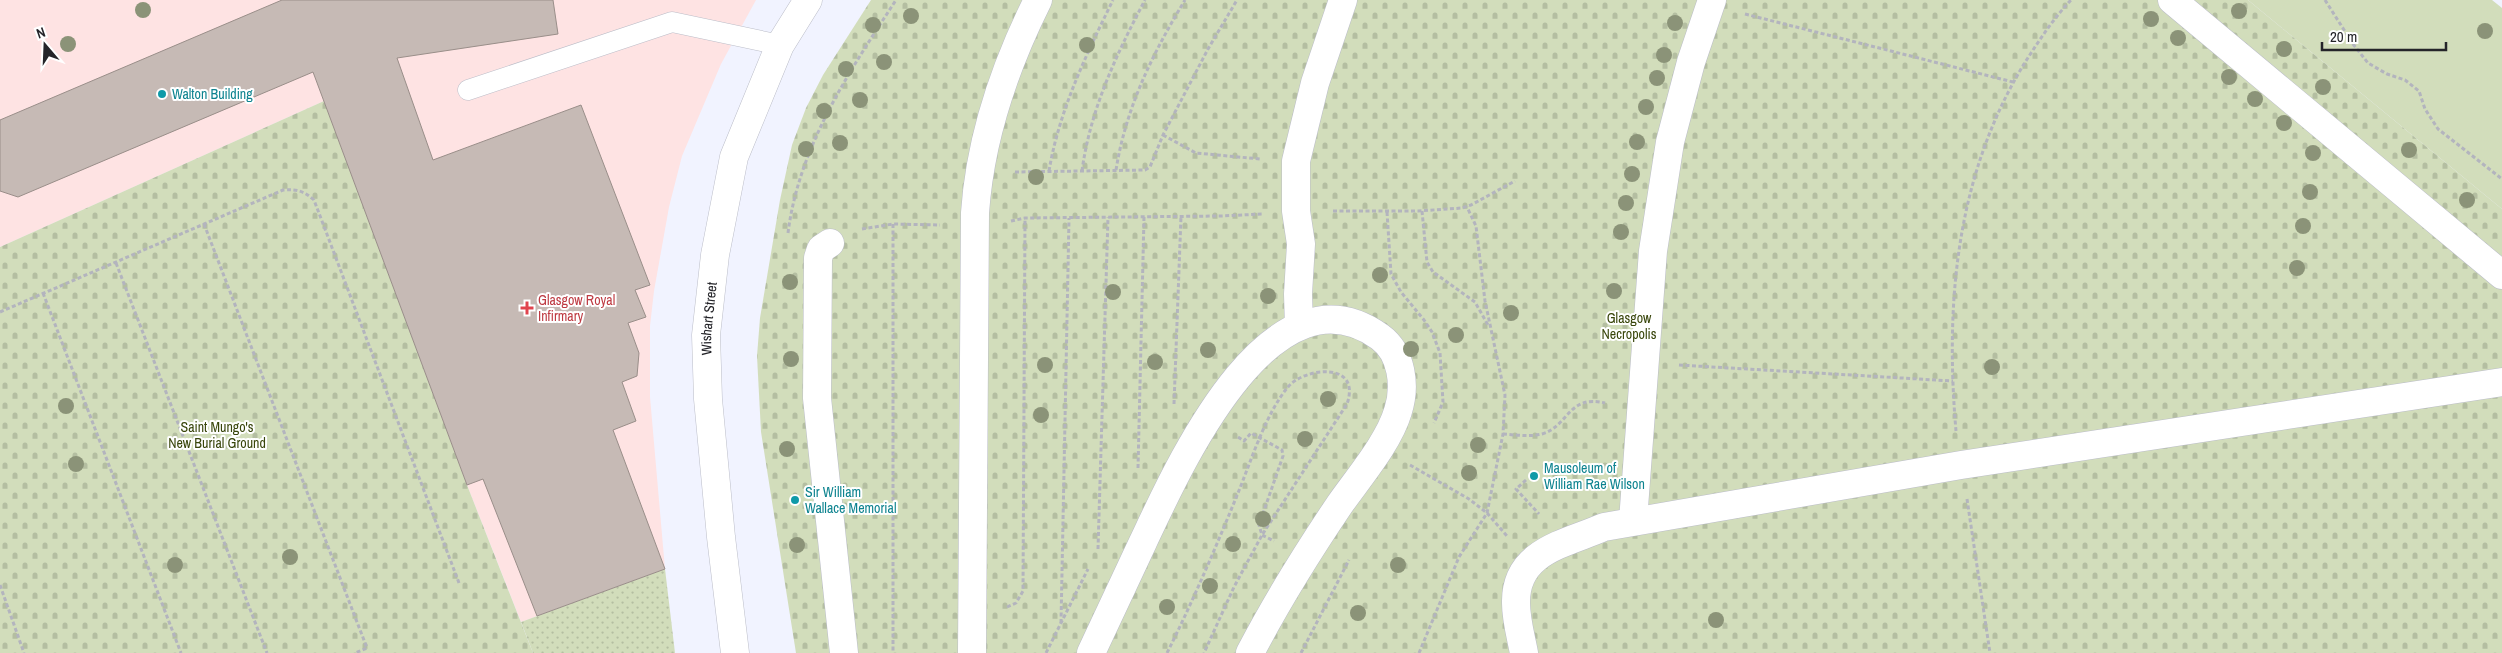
<svg xmlns="http://www.w3.org/2000/svg" width="2502" height="653" viewBox="0 0 2502 653" font-family="'Archivo Narrow',sans-serif">
<style>
.medical{fill:#fee3e3}
.grass{fill:#d2ddbb}
.cemetery{fill:url(#cemetery-stones)}
.garden{fill:url(#garden-dots)}
.building{fill:#c6bab5;stroke:#998e89}
.lines{fill:none;stroke-linecap:round;stroke-linejoin:round}
.service-casing{stroke:#bbbdc8;stroke-width:21}
.pedestrian-casing{stroke:#bbbdc8;stroke-width:29}
.tertiary-casing{stroke:#bbbdc8;stroke-width:29}
.path{stroke:#b3b4be;stroke-width:3;stroke-dasharray:4 2.5;stroke-linecap:butt}
.service{stroke:#fff;stroke-width:20}
.pedestrian{stroke:#fff;stroke-width:28}
.tertiary{stroke:#fff;stroke-width:28}
.tree{fill:#8b9378}
.culture-dot{fill:#0f9aa8;stroke:#fff;stroke-width:2}
.health-dot{fill:#e0444e;stroke:#fff;stroke-width:2}
.labels{text-anchor:middle;dominant-baseline:central;stroke-width:4;stroke-linejoin:round;paint-order:stroke}
.culture-label{font-size:14px;fill:#0d838f;stroke:#fff;text-anchor:start}
.health-label{font-size:14px;fill:#be3a42;stroke:#fff;text-anchor:start}
.street-label{font-size:14px;fill:#242429;stroke:#fff}
.park-label{font-size:14px;fill:#38450a;stroke:#fff}
</style>
<defs>
<pattern id="cemetery-stones" width="16" height="16" patternUnits="userSpaceOnUse" patternTransform="scale(1.25)"><rect width="16" height="16" fill="#d2ddbb"/><path d="M2 7V4a2 2 0 0 1 4 0v3zM10 15v-3a2 2 0 0 1 4 0v3z" fill="#b4bea1"/></pattern>
<pattern id="garden-dots" width="8" height="8" patternUnits="userSpaceOnUse" patternTransform="scale(1.25)"><rect width="8" height="8" fill="#d2ddbb"/><path d="M2 2h.1M6 6h.1" fill="none" stroke="#b4bea1" stroke-width="1.8" stroke-linecap="round"/></pattern>
</defs>
<rect width="100%" height="100%" fill="#f1f3ff"/>
<polygon class="medical" points="0,0 756,0 721,64 682,156 669,207 654,291 650,326 650,397 665,569 521,622 467,485 324,101 0,247"/>
<polygon class="grass" points="2248,0 2492,0 2502,8 2502,209"/>
<g class="cemetery">
<polygon points="871,0 2248,0 2502,209 2502,653 796,653 761,432 757,356 760,318 780,200 792,145 806,108 823,75"/>
<polygon points="324,101 467,485 533,653 0,653 0,247"/>
</g>
<polygon class="garden" points="665,569 675,653 533,653 521,622"/>
<polygon class="building" points="282,0 553,0 558,34 397,58 433,160 581,105 650,285 635,290 646,317 628,323 639,353 637,376 622,382 636,421 613,430 665,569 537,616 483,479 467,485 313,72 18,197 0,191 0,120"/>
<g class="lines">
<defs>
<polyline id="service" points="468,90 672,22 780,45"/>
<g id="pedestrian">
<polyline points="2172,0 2502,275"/>
<polyline points="830,243 821,249 818,258 817,398 844,653"/>
<polyline points="1299,326 1298,294 1301,244 1296,211 1296,161 1315,83 1343,0"/>
<polyline points="1633,521 1653,251 1670,142 1691,62 1712,0"/>
<path d="M972 653 975 213C980 139 1005 66 1038 0"/>
<path d="M1091 653C1108 616 1126 579 1143 542 1178 468 1271 258 1380 337 1402 353 1406 386 1398 411 1389 442 1359 477 1340 504 1307 553 1277 601 1250 653"/>
<path d="M1524 653C1521 637 1516 620 1516 603 1515 551 1565 544 1604 527L1961 465 2502 382"/>
</g>
<g id="tertiary">
<path id="s1" d="M735 653 721 537 708 399 706 335 715 255 734 157 780 45 808 0"/>
</g>
</defs>
<use href="#service" class="service-casing"/>
<use href="#pedestrian" class="pedestrian-casing"/>
<use href="#tertiary" class="tertiary-casing"/>
<g class="path">
<polyline points="2325,0 2353,44 2368,63 2387,74 2405,80 2419,91 2425,109 2438,129 2502,179"/>
<polyline points="1745,14 2013,82"/>
<polyline points="1163,135 1196,153 1260,159"/>
<path d="M1116 170C1126 107 1153 53 1185 0"/>
<path d="M1049 171C1059 111 1086 55 1113 0"/>
<path d="M1082 171C1090 110 1117 53 1145 0"/>
<polyline points="1015,172 1145,170 1150,167 1163,135 1208,49 1237,0"/>
<polyline points="1333,211 1418,211 1462,208 1471,205 1515,181"/>
<polyline points="1422,211 1427,262 1433,272 1475,302 1488,325"/>
<polyline points="1387,212 1391,274 1401,292 1424,320 1432,332 1440,353 1443,402 1434,423"/>
<polyline points="1011,221 1025,218 1221,216 1262,214"/>
<polyline points="204,224 367,648 355,653"/>
<polyline points="893,224 893,653"/>
<polyline points="862,229 893,224 940,225"/>
<path d="M788 233C799 146 849 72 896 0"/>
<polyline points="116,263 267,653"/>
<polyline points="43,293 181,653"/>
<path d="M0 312 283 190C297 189 304 191 314 200L459 583"/>
<polyline points="1679,365 1953,381"/>
<polyline points="1174,404 1181,216"/>
<path d="M1956 431C1945 303 1956 176 2024 64 2038 42 2053 19 2071 0"/>
<path d="M1503 434C1516 435 1530 437 1542 434 1569 426 1568 394 1605 403"/>
<polyline points="1238,437 1244,441 1251,433 1282,450 1283,456 1259,525 1262,535 1274,541"/>
<polyline points="1410,465 1469,499 1487,513 1507,536"/>
<polyline points="1138,468 1144,217"/>
<polyline points="1526,480 1516,489 1539,514"/>
<polyline points="1967,499 1990,653"/>
<polyline points="1098,549 1108,217"/>
<polyline points="0,585 24,653"/>
<polyline points="1007,607 1016,603 1023,591 1025,218"/>
<polyline points="1061,623 1069,218"/>
<polyline points="1046,653 1088,569"/>
<path d="M1167 653C1193 601 1216 547 1238 493 1251 461 1266 413 1288 387 1303 368 1362 360 1347 404L1262 535 1234 587 1204 653"/>
<polyline points="1301,653 1349,560"/>
<polyline points="1419,653 1459,557 1487,513 1503,434 1505,395 1485,301 1476,226 1467,207"/>
</g>
<use href="#service" class="service"/>
<use href="#pedestrian" class="pedestrian"/>
<use href="#tertiary" class="tertiary"/>
</g>
<g class="tree">
<circle cx="143" cy="10" r="8"/>
<circle cx="2239" cy="11" r="8"/>
<circle cx="911" cy="16" r="8"/>
<circle cx="2151" cy="19" r="8"/>
<circle cx="1675" cy="23" r="8"/>
<circle cx="873" cy="25" r="8"/>
<circle cx="2485" cy="31" r="8"/>
<circle cx="2178" cy="38" r="8"/>
<circle cx="68" cy="44" r="8"/>
<circle cx="1087" cy="45" r="8"/>
<circle cx="2284" cy="49" r="8"/>
<circle cx="1664" cy="55" r="8"/>
<circle cx="884" cy="62" r="8"/>
<circle cx="846" cy="69" r="8"/>
<circle cx="2229" cy="77" r="8"/>
<circle cx="1657" cy="78" r="8"/>
<circle cx="2323" cy="87" r="8"/>
<circle cx="2255" cy="99" r="8"/>
<circle cx="860" cy="100" r="8"/>
<circle cx="1646" cy="107" r="8"/>
<circle cx="824" cy="111" r="8"/>
<circle cx="2284" cy="123" r="8"/>
<circle cx="1637" cy="142" r="8"/>
<circle cx="840" cy="143" r="8"/>
<circle cx="806" cy="149" r="8"/>
<circle cx="2409" cy="150" r="8"/>
<circle cx="2313" cy="153" r="8"/>
<circle cx="1632" cy="174" r="8"/>
<circle cx="1036" cy="177" r="8"/>
<circle cx="2310" cy="192" r="8"/>
<circle cx="2467" cy="200" r="8"/>
<circle cx="1626" cy="203" r="8"/>
<circle cx="2303" cy="226" r="8"/>
<circle cx="1621" cy="232" r="8"/>
<circle cx="2297" cy="268" r="8"/>
<circle cx="1380" cy="275" r="8"/>
<circle cx="790" cy="282" r="8"/>
<circle cx="1614" cy="291" r="8"/>
<circle cx="1113" cy="292" r="8"/>
<circle cx="1268" cy="296" r="8"/>
<circle cx="1511" cy="313" r="8"/>
<circle cx="1456" cy="335" r="8"/>
<circle cx="1411" cy="349" r="8"/>
<circle cx="1208" cy="350" r="8"/>
<circle cx="791" cy="359" r="8"/>
<circle cx="1155" cy="362" r="8"/>
<circle cx="1045" cy="365" r="8"/>
<circle cx="1992" cy="367" r="8"/>
<circle cx="1328" cy="399" r="8"/>
<circle cx="66" cy="406" r="8"/>
<circle cx="1041" cy="415" r="8"/>
<circle cx="1305" cy="439" r="8"/>
<circle cx="1478" cy="445" r="8"/>
<circle cx="787" cy="449" r="8"/>
<circle cx="76" cy="464" r="8"/>
<circle cx="1469" cy="473" r="8"/>
<circle cx="1263" cy="519" r="8"/>
<circle cx="1233" cy="544" r="8"/>
<circle cx="797" cy="545" r="8"/>
<circle cx="290" cy="557" r="8"/>
<circle cx="175" cy="565" r="8"/>
<circle cx="1398" cy="565" r="8"/>
<circle cx="1210" cy="586" r="8"/>
<circle cx="1167" cy="607" r="8"/>
<circle cx="1358" cy="613" r="8"/>
<circle cx="1716" cy="620" r="8"/>
</g>
<g class="culture-dot">
<circle cx="162" cy="94" r="5"/>
<circle cx="1534" cy="476" r="5"/>
<circle cx="795" cy="500" r="5"/>
</g>
<path class="health-dot" d="M524.5 300.5h5v5h5v5h-5v5h-5v-5h-5v-5h5z"/>
<g class="labels">
<g class="culture-label">
<text x="172" y="94">Walton Building</text>
<text x="1544" y="468">Mausoleum of<tspan x="1544" dy="16">William Rae Wilson</tspan></text>
<text x="805" y="492">Sir William<tspan x="805" dy="16">Wallace Memorial</tspan></text>
</g>
<g class="health-label">
<text x="538" y="300">Glasgow Royal<tspan x="538" dy="16">Infirmary</tspan></text>
</g>
<g class="street-label">
<text stroke="none"><textPath href="#s1" startOffset="336">Wishart Street</textPath></text>
</g>
<g class="park-label">
<text x="1629" y="318">Glasgow<tspan x="1629" dy="16">Necropolis</tspan></text>
<text x="217" y="427">Saint Mungo's<tspan x="217" dy="16">New Burial Ground</tspan></text>
</g>
</g>
<g transform="translate(45 45) rotate(341)" stroke="#ffffff" stroke-width="4" paint-order="stroke">
<path d="M0-4L9 19L0 12L-9 19Z" fill="#242429"/>
<text y="-8" font-size="14" font-weight="bold" text-anchor="middle" fill="#242429">N</text>
</g>
<path d="M2322 42v8h124v-8" fill="none" stroke="#242429" stroke-width="2.5"/>
<text x="2330" y="42" font-size="15" fill="#242429" stroke="#ffffff" stroke-width="4" paint-order="stroke">20 m</text>
</svg>
